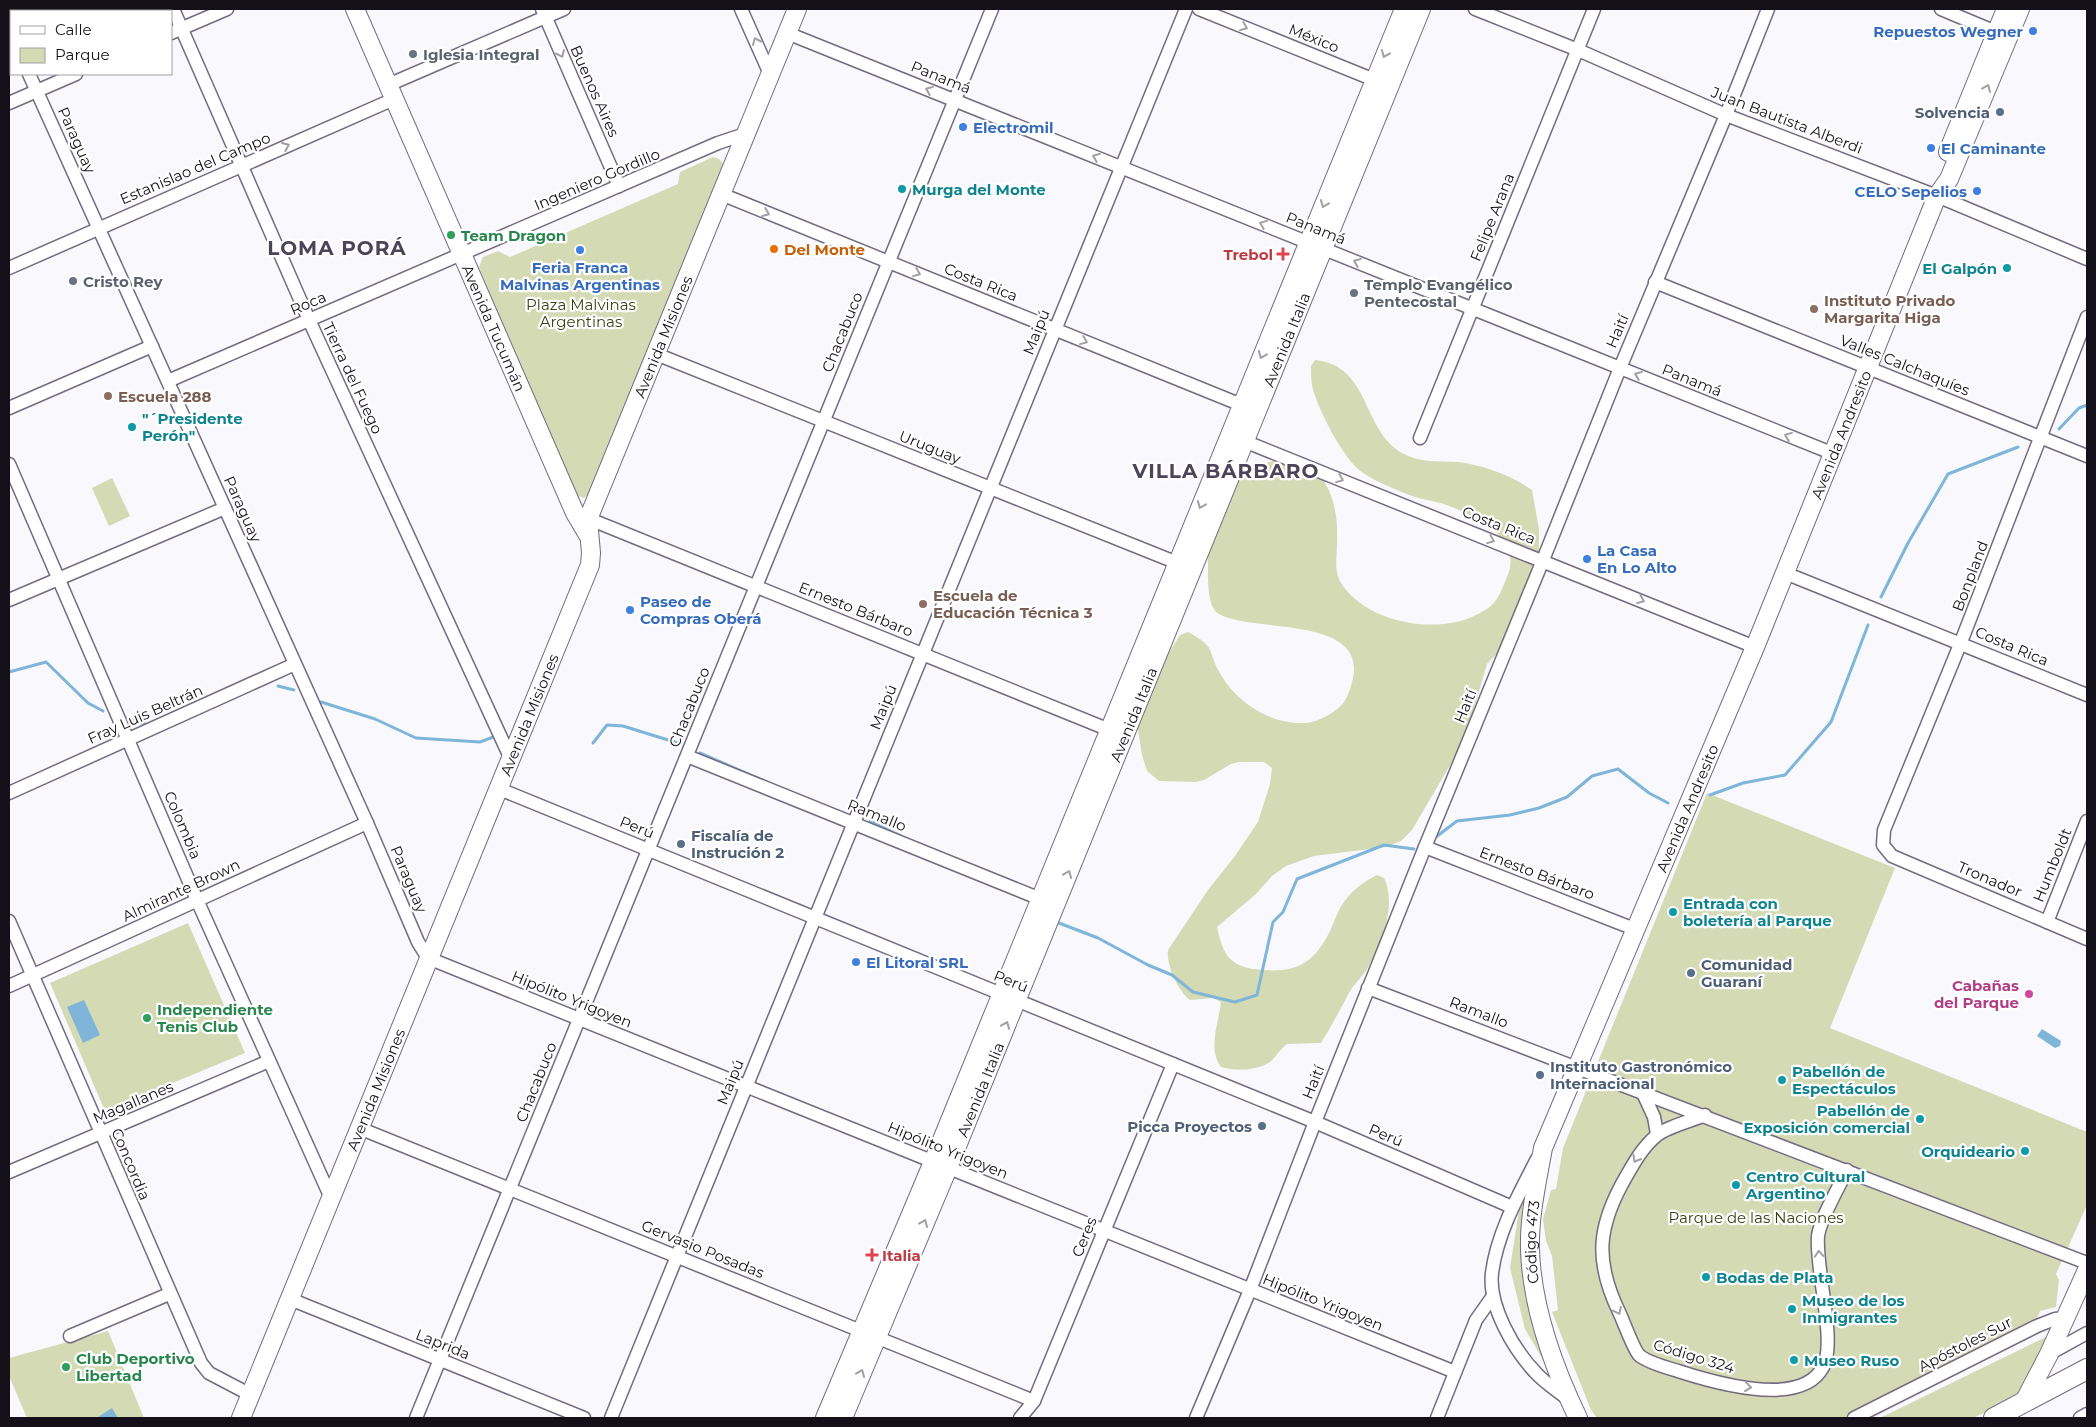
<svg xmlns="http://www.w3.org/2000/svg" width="2096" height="1427" viewBox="0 0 2096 1427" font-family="Montserrat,sans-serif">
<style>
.green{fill:#d4dab3}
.water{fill:#7fb5d9}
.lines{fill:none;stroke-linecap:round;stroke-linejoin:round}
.stream{stroke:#7fb5d9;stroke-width:3}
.minor-casing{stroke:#746b82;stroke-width:15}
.secondary-casing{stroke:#746b82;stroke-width:20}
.trunk-casing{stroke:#746b82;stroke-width:22}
.minor{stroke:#fff;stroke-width:12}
.secondary{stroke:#fff;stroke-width:18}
.trunk{stroke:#fff;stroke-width:20}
.oneway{stroke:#a19fa3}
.shop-dot{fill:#3f7fe0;stroke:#fff;stroke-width:2}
.worship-dot{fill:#6b7280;stroke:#fff;stroke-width:2}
.service-dot{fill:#5c6f8a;stroke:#fff;stroke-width:2}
.culture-dot{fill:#0f9aa8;stroke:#fff;stroke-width:2}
.leisure-dot{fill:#2e9e5b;stroke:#fff;stroke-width:2}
.food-dot{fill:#e8710a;stroke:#fff;stroke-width:2}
.health-dot{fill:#e0444e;stroke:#fff;stroke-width:2}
.education-dot{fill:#8d6e63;stroke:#fff;stroke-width:2}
.hotel-dot{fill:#d1479c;stroke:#fff;stroke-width:2}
.labels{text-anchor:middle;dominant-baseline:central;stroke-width:4.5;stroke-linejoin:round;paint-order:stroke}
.shop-label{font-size:15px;font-weight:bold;fill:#366cbe;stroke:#fff;text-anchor:start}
.street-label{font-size:15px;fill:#141019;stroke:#fff}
.worship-label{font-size:15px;font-weight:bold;fill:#5b616d;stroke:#fff;text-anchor:start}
.service-label{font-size:15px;font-weight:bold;fill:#4e5e75;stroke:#fff;text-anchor:start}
.culture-label{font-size:15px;font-weight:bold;fill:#0d838f;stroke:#fff;text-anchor:start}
.leisure-label{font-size:15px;font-weight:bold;fill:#27864d;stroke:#fff;text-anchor:start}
.food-label{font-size:15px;font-weight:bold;fill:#c56008;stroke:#fff;text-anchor:start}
.health-label{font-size:15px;font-weight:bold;fill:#be3a42;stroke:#fff;text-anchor:end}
.education-label{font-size:15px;font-weight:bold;fill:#785e54;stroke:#fff;text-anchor:start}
.park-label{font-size:15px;fill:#3c4116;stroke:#fff}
.hotel-label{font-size:15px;font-weight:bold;fill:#b23c85;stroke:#fff;text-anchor:end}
.district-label{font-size:20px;font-weight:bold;letter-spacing:1px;fill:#4c4459;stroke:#fff}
</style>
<rect width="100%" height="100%" fill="#f9f8fd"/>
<g class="green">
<polygon points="713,157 719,159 725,165 592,491 584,498 572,494 479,267 483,257 498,251 510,257 678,184 680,172"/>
<path d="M1315 360C1371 366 1361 429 1402 453 1420 463 1439 461 1458 462 1483 465 1513 476 1532 490L1539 529V552L1529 612 1520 633 1500 650 1487 664 1470 722 1459 750 1412 830 1401 841 1386 847 1314 856 1286 866 1272 876 1256 894 1217 927C1222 950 1227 965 1253 969 1293 974 1313 967 1331 929 1335 920 1338 910 1344 902 1352 890 1365 881 1377 875L1384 878C1397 905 1382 944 1367 969 1362 977 1354 984 1349 993 1340 1010 1331 1027 1321 1043L1287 1044C1280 1049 1276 1057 1270 1062 1257 1071 1235 1071 1221 1067 1207 1048 1219 1023 1221 1002L1213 998 1190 1000C1178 991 1166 965 1168 950L1208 890 1235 856 1258 822 1270 784 1272 768 1264 762H1239L1231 764 1204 780 1195 782 1159 781 1147 771 1142 755 1137 723 1154 676 1180 635 1188 632C1218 648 1206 650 1221 675 1238 704 1272 725 1306 723 1318 722 1337 712 1344 702 1349 694 1351 687 1353 678 1366 615 1252 633 1219 614 1207 607 1208 579 1208 566 1208 553 1204 534 1208 522 1211 514 1229 484 1235 478 1243 469 1276 458 1288 459 1296 460 1312 466 1317 472 1335 493 1338 517 1337 544 1337 560 1333 572 1343 586 1369 623 1437 635 1476 615 1496 606 1499 597 1507 577 1523 540 1481 519 1452 507 1438 501 1423 500 1409 495 1392 488 1371 480 1358 469 1341 454 1316 406 1312 385 1311 379 1311 372 1311 366Z"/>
<polygon points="112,478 130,516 109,526 92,488"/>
<polygon points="1707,793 1895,868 1830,1028 2087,1132 2087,1205 2056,1274 2059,1280 2056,1307 2040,1311 2035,1324 1844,1418 1597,1418 1591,1410 1552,1312 1558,1310 1552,1256 1546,1241 1543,1219 1551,1190 1556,1189 1563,1148"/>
<polygon points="188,923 245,1053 105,1111 50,983"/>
<polygon points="1523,1184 1527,1187 1523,1258 1532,1325 1546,1365 1525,1329 1510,1268"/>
<polygon points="108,1331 144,1418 27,1418 9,1376 9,1358"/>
<polygon points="2054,1333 2016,1398 1973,1418 1880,1418"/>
</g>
<g class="water">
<polygon points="84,1000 100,1035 83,1043 67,1007"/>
<polygon points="2042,1029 2061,1041 2060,1046 2055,1048 2037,1036"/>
<polygon points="112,1408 118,1418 99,1418 98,1417"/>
</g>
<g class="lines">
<g class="stream">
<polyline points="2059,429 2079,408 2087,405"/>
<polyline points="1881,597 1908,543 1948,474 2018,447"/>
<polyline points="9,672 46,662 88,703 103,711"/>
<polyline points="278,686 294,690"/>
<polyline points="321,702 375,719 416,738 480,742 496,736"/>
<polyline points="125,718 148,725"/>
<polyline points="593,743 607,725 623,726 681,744"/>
<polyline points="700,753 769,783"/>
<polyline points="1710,795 1743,783 1785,775 1831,722 1868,625"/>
<polyline points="870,821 901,836"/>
<polyline points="1432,840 1457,821 1510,815 1539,808 1567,797 1592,776 1618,769 1649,793 1668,803"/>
<polyline points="1059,923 1098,938 1148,965 1172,975 1193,992 1235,1002 1257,995 1273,922 1283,912 1297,879 1384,845 1414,849"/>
</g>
<defs>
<g id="minor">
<polyline points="173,9 309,320 510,757"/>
<polyline points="542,9 619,186"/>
<polyline points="741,9 770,74"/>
<polyline points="1199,9 1382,83"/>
<polyline points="1475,9 1578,50 1726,115 1937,196 2087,259"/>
<polyline points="1941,9 2003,35"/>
<polyline points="9,29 11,35"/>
<polyline points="171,33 227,9"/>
<polyline points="787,33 1834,454"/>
<polyline points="29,74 367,823 418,942 428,958 1455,1372"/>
<polyline points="388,85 564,9"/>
<polyline points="9,103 76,74"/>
<polyline points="721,194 1249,408"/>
<polyline points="9,268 394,99"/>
<polyline points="1655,282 2087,456"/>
<polyline points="2087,317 1961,642 1884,830 1883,845 1892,856 2087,939"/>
<polyline points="656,354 1185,566"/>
<polyline points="168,381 718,143 745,134"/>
<polyline points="9,408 152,346"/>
<polyline points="1420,438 1594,9"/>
<polyline points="1239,439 1755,647"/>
<polyline points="9,464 197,900 331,1198"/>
<polyline points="582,516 1117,733"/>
<polyline points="1785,573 2087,695"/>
<polyline points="9,600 225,508"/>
<polyline points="687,756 1048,902"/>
<polyline points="497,788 1315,1122 1512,1207"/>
<polyline points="9,793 295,664"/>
<polyline points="1425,847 1637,930"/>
<polyline points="9,921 201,1363 209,1373 251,1395"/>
<polyline points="2047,922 2087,821"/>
<polyline points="9,986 367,823"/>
<polyline points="1368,988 2087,1263"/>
<polyline points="1642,1091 1654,1117 1657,1134"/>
<path d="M1705 1115C1691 1121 1666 1127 1656 1136 1643 1147 1635 1161 1627 1175 1597 1226 1594 1261 1620 1314 1624 1323 1634 1350 1639 1355 1646 1362 1668 1368 1678 1371 1712 1382 1801 1409 1823 1367 1837 1343 1815 1268 1818 1236 1820 1219 1839 1187 1847 1170"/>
<polyline points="359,1128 1034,1401"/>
<path d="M1537 1159C1519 1194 1497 1233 1492 1273 1488 1306 1514 1350 1536 1373 1545 1383 1558 1391 1569 1400"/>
<polyline points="9,1172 269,1061"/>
<polyline points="290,1299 584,1418"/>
<polyline points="70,1336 169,1294"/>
<polyline points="2049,1354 2087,1333"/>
<polyline points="416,1418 992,9"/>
<polyline points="611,1418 1186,9"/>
<polyline points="1020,1418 1034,1401 1173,1064"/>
<polyline points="1196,1418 1250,1290 1315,1122 1425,847 1543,560 1620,368 1726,115 1768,9"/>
<polyline points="1437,1418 1476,1320 1493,1296"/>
<polyline points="1854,1418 2037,1326 2055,1319 2066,1318"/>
<polyline points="2080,1418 2087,1414"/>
</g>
<g id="secondary">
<path id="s1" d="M355 9 575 513 588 535"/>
<polyline points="1948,152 2006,9"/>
<polyline points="2024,1402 2049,1354 2087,1270"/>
<path id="s2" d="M241 1418 590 565 591 553 588 519 797 9"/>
<polyline points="825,1418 933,1162 1404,9"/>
<path id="s3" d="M843 1418 948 1168 1421 9"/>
<path id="s4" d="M1578 1418C1553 1366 1532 1309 1530 1250 1529 1216 1537 1182 1543 1148L1755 647 1937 196 1949 179 2020 9"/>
</g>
<polyline id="trunk" points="1994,1418 2087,1369"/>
</defs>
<use href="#minor" class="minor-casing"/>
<use href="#secondary" class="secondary-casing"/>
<use href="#trunk" class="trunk-casing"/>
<use href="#minor" class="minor"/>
<use href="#secondary" class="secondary"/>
<use href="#trunk" class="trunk"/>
</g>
<defs><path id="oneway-chevron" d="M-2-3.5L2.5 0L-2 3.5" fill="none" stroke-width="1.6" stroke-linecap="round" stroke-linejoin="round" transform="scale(1.25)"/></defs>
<g class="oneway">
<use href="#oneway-chevron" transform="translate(1244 27) rotate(22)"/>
<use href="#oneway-chevron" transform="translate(756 41) rotate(-114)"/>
<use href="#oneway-chevron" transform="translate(561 54) rotate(66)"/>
<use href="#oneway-chevron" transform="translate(1385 54) rotate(112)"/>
<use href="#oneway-chevron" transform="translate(1987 88) rotate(-67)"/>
<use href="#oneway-chevron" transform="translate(929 90) rotate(-158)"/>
<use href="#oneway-chevron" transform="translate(286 146) rotate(-23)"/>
<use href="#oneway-chevron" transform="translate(1096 157) rotate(-158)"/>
<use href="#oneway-chevron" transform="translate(1324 204) rotate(112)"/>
<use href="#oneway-chevron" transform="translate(766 213) rotate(22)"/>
<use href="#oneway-chevron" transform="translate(1263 224) rotate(-158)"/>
<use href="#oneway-chevron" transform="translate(1357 262) rotate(-158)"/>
<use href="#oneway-chevron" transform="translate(917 273) rotate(22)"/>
<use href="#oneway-chevron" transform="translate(1084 341) rotate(22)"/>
<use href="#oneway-chevron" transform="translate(1262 355) rotate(112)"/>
<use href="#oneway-chevron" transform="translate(1638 375) rotate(-158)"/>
<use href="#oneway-chevron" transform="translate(1788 436) rotate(-158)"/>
<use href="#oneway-chevron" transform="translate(1340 479) rotate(22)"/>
<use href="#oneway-chevron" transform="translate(1201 505) rotate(112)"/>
<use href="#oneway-chevron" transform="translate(1491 540) rotate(22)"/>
<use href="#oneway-chevron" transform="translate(1641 600) rotate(22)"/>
<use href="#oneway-chevron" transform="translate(1068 874) rotate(-68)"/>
<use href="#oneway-chevron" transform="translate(1006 1025) rotate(-68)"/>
<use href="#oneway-chevron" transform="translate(1636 1159) rotate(120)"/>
<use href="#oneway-chevron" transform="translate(924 1223) rotate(-67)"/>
<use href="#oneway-chevron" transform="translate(1819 1254) rotate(-94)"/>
<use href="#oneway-chevron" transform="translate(1618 1311) rotate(65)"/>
<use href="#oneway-chevron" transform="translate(861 1373) rotate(-67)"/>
<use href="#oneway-chevron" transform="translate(1748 1387) rotate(7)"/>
</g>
<g class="shop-dot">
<circle cx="2033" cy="31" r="5"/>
<circle cx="963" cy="127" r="5"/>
<circle cx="1931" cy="148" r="5"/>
<circle cx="1977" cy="191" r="5"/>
<circle cx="580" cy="250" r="5"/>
<circle cx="1587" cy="559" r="5"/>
<circle cx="630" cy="610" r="5"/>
<circle cx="856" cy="962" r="5"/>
</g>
<g class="worship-dot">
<circle cx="413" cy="54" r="5"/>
<circle cx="73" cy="281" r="5"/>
<circle cx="1354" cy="293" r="5"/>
</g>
<g class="service-dot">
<circle cx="2000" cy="112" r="5"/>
<circle cx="681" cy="844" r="5"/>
<circle cx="1691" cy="973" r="5"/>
<circle cx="1540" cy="1075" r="5"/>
<circle cx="1262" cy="1126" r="5"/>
</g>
<g class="culture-dot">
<circle cx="902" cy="189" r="5"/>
<circle cx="2007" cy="268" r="5"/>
<circle cx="132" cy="427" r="5"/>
<circle cx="1673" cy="912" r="5"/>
<circle cx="1782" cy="1080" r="5"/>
<circle cx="1920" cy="1119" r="5"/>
<circle cx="2025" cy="1151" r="5"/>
<circle cx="1736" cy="1185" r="5"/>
<circle cx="1706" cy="1277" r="5"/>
<circle cx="1792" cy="1309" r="5"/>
<circle cx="1794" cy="1360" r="5"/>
</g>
<g class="leisure-dot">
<circle cx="451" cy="235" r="5"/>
<circle cx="147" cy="1018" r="5"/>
<circle cx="66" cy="1367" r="5"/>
</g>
<circle class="food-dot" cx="774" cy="249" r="5"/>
<g class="health-dot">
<path d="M1280.5 246.5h5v5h5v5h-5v5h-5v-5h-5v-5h5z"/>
<path d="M869.5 1247.5h5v5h5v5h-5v5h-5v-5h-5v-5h5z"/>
</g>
<g class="education-dot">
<circle cx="1814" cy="309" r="5"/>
<circle cx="108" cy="396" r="5"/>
<circle cx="923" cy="604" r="5"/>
</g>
<circle class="hotel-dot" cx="2029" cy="994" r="5"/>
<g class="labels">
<g class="shop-label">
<text x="2023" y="31" text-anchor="end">Repuestos Wegner</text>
<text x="973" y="127">Electromil</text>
<text x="1941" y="148">El Caminante</text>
<text x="1967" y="191" text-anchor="end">CELO Sepelios</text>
<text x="580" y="267" text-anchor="middle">Feria Franca<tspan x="580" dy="17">Malvinas Argentinas</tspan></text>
<text x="1597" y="550">La Casa<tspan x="1597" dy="17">En Lo Alto</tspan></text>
<text x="640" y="601">Paseo de<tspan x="640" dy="17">Compras Oberá</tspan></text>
<text x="866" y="962">El Litoral SRL</text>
</g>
<g class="street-label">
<text transform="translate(1314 38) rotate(22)">México</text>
<text transform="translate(941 77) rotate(22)">Panamá</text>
<text transform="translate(595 91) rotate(66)">Buenos Aires</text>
<text transform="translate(1787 120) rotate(21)">Juan Bautista Alberdi</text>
<text transform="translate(77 140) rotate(66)">Paraguay</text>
<text transform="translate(195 168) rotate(-23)">Estanislao del Campo</text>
<text transform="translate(597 179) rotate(-23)">Ingeniero Gordillo</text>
<text transform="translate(1492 217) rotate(-68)">Felipe Arana</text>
<text transform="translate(1316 228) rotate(22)">Panamá</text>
<text transform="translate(981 282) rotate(22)">Costa Rica</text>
<text transform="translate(308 303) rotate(-23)">Roca</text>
<text stroke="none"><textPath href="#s1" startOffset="348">Avenida Tucumán</textPath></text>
<text transform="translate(1617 331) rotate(-67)">Haití</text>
<text transform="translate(842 332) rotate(-68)">Chacabuco</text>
<text transform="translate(1036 332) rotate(-68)">Maipú</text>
<text stroke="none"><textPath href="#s2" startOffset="1165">Avenida Misiones</textPath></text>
<text stroke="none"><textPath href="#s3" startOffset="1166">Avenida Italia</textPath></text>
<text transform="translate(1905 365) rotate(22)">Valles Calchaquíes</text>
<text transform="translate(353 378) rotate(65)">Tierra del Fuego</text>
<text transform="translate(1692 380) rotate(22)">Panamá</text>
<text stroke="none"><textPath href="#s4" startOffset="1052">Avenida Andresito</textPath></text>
<text transform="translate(930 447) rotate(22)">Uruguay</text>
<text transform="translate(243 509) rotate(66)">Paraguay</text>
<text transform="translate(1499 525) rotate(22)">Costa Rica</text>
<text transform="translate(1970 576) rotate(-69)">Bonpland</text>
<text transform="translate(856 609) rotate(22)">Ernesto Bárbaro</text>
<text transform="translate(2012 646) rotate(23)">Costa Rica</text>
<text transform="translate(1465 706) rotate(-68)">Haití</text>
<text transform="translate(689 707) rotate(-68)">Chacabuco</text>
<text transform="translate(883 707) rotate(-68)">Maipú</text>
<text transform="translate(145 714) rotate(-24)">Fray Luis Beltrán</text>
<text stroke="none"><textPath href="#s3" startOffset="761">Avenida Italia</textPath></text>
<text stroke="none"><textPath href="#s2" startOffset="760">Avenida Misiones</textPath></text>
<text stroke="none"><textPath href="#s4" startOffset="648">Avenida Andresito</textPath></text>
<text transform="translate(877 815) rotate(22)">Ramallo</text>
<text transform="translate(183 825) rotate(67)">Colombia</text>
<text transform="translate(637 827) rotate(22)">Perú</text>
<text transform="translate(2052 865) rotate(-68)">Humboldt</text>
<text transform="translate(1537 873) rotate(21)">Ernesto Bárbaro</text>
<text transform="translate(409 879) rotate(67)">Paraguay</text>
<text transform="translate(1990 879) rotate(23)">Tronador</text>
<text transform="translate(181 890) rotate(-25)">Almirante Brown</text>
<text transform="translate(1011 981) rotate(22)">Perú</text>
<text transform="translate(572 999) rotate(22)">Hipólito Yrigoyen</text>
<text transform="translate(1479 1012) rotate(21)">Ramallo</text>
<text transform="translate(536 1082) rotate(-68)">Chacabuco</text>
<text transform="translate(730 1082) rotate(-68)">Maipú</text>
<text transform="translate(1313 1082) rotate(-68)">Haití</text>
<text stroke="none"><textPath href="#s3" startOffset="356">Avenida Italia</textPath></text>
<text stroke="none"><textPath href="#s2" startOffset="355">Avenida Misiones</textPath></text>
<text transform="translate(133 1102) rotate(-23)">Magallanes</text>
<text transform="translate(1386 1135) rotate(23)">Perú</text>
<text transform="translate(948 1150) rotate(22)">Hipólito Yrigoyen</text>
<text transform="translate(131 1164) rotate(67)">Concordia</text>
<text transform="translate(1084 1237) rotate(-68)">Ceres</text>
<text stroke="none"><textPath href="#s4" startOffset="184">Código 473</textPath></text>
<text transform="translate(703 1249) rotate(22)">Gervasio Posadas</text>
<text transform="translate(1323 1302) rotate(22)">Hipólito Yrigoyen</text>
<text transform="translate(443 1344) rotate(22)">Laprida</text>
<text transform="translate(1965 1344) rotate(-27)">Apóstoles Sur</text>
<text transform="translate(1694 1356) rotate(17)">Código 324</text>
</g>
<g class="worship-label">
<text x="423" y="54">Iglesia Integral</text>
<text x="83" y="281">Cristo Rey</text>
<text x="1364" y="284">Templo Evangélico<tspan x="1364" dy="17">Pentecostal</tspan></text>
</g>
<g class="service-label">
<text x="1990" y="112" text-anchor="end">Solvencia</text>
<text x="691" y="835">Fiscalía de<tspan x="691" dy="17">Instrución 2</tspan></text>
<text x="1701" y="964">Comunidad<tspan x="1701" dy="17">Guaraní</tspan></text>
<text x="1550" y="1066">Instituto Gastronómico<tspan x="1550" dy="17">Internacional</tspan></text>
<text x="1252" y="1126" text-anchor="end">Picca Proyectos</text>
</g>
<g class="culture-label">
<text x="912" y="189">Murga del Monte</text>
<text x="1997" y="268" text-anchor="end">El Galpón</text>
<text x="142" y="418">"´Presidente<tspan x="142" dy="17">Perón"</tspan></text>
<text x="1683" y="903">Entrada con<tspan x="1683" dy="17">boletería al Parque</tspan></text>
<text x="1792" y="1071">Pabellón de<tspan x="1792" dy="17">Espectáculos</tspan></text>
<text x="1910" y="1110" text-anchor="end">Pabellón de<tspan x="1910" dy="17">Exposición comercial</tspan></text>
<text x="2015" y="1151" text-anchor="end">Orquideario</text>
<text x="1746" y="1176">Centro Cultural<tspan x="1746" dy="17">Argentino</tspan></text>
<text x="1716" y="1277">Bodas de Plata</text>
<text x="1802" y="1300">Museo de los<tspan x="1802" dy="17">Inmigrantes</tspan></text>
<text x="1804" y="1360">Museo Ruso</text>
</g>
<g class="leisure-label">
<text x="461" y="235">Team Dragon</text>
<text x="157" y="1009">Independiente<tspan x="157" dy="17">Tenis Club</tspan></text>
<text x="76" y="1358">Club Deportivo<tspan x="76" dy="17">Libertad</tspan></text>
</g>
<g class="food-label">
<text x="784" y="249">Del Monte</text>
</g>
<g class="health-label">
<text x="1273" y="254">Trebol</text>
<text x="882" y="1255" text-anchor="start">Italia</text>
</g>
<g class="education-label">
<text x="1824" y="300">Instituto Privado<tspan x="1824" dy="17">Margarita Higa</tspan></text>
<text x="118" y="396">Escuela 288</text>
<text x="933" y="595">Escuela de<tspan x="933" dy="17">Educación Técnica 3</tspan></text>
</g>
<g class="park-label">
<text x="581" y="304">Plaza Malvinas<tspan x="581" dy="17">Argentinas</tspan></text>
<text x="1756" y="1217">Parque de las Naciones</text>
</g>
<g class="hotel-label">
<text x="2019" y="985">Cabañas<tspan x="2019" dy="17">del Parque</tspan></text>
</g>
<g class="district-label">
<text x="337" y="248">LOMA PORÁ</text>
<text x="1226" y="471">VILLA BÁRBARO</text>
</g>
</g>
<rect width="2096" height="1427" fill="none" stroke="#141019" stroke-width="20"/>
<rect x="10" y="10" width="162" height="65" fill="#ffffff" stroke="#a19fa3"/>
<rect x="20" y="26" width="25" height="8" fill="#ffffff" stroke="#a19fa3"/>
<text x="55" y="35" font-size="15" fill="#141019">Calle</text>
<rect x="20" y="48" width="25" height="15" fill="#d4dab3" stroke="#a19fa3"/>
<text x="55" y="60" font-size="15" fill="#141019">Parque</text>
</svg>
